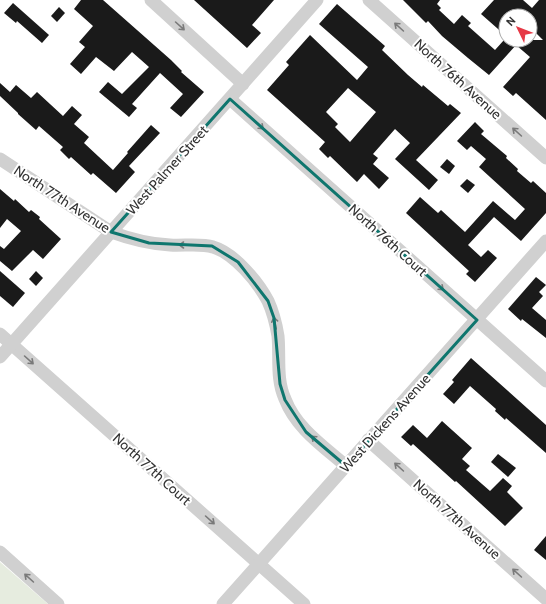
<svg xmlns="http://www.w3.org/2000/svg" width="546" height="604" viewBox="0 0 546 604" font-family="Cabin,sans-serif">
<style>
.green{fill:#e6ecdf}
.building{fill:#1a1a1a;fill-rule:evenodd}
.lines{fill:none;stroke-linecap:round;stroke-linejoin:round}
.street{stroke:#d0d0d0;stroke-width:13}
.oneway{stroke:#7a7a7a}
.marked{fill:none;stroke:#0f766e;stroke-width:3;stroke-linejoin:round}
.labels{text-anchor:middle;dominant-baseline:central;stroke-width:4;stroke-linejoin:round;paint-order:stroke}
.street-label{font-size:14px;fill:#333;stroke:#fff}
</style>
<rect width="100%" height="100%" fill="#fff"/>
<polygon class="green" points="0,562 48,604 0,604"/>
<g class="building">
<polygon points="81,0 103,0 171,60 182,71 181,72 204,92 181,117 170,108 183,94 160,73 132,104 137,108 129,117 99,92 108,82 122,94 149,67 132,52 114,71 96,57 81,74 70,64 85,47 79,42 93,26 74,9"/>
<polygon points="194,0 274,0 252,25 261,33 247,48"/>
<polygon points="403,0 440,0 437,4 441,8 439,10 454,24 462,15 471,23 468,26 495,50 504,40 543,40 533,30 535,29 530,24 530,16 506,16 506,36 481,14 494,0 523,0 532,8 539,0 546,0 546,120 516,93 513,96 503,87 530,57 516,45 489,75 468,58 442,36 428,21 426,23"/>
<polygon points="13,3 49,35 42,43 17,21 16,23 4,13"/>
<path d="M337 4 385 46 382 50 408 75 422 87 423 85 448 106 450 104 461 113 416 160 438 180 429 190 395 159 410 143 395 129 373 154 378 158 373 164 389 178 379 189 364 174 357 182 330 156 328 158 319 149 325 142 267 90 289 65 286 62 310 35 357 80 368 67 319 24ZM348 88 376 112 350 142 335 127 338 124 326 112Z"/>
<polygon points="59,7 65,13 57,22 51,16"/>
<polygon points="0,83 10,92 16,85 31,98 37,92 63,116 72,106 82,115 74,124 89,137 84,143 113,170 128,153 127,152 151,125 160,133 129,166 135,172 116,193 93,173 91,175 71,157 69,159 60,150 63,147 39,126 36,130 18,114 18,113 0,96"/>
<polygon points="475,122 484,131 481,134 507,156 506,158 518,169 517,171 531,183 533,181 546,193 546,213 521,241 494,217 468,245 481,257 488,250 497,258 475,282 466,274 469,271 406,213 420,197 438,213 441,210 465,232 493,201 515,220 525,209 479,167 486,159 471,146 467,150 457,141"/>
<polygon points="447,159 455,166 449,174 440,167"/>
<polygon points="467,179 475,185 468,193 460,186"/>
<polygon points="0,189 14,201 15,199 29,212 31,210 40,217 39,219 61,239 43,259 33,250 12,271 0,261 0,246 4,249 21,231 7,219 0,228"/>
<polygon points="0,271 25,293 13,307 0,296"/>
<polygon points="36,271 43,278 36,286 29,279"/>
<polygon points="536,277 546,285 539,292 543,296 532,308 546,320 546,338 522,319 521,321 508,309"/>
<polygon points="471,358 546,425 546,453 506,418 505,420 495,411 496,409 470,386 454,404 443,394 454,382 452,380"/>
<polygon points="442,421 472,448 462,459 470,466 466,470 490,491 503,478 512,486 507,492 523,508 505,526 456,481 455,482 413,444 411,446 401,437 413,425 427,438"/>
<polygon points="498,454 516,468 508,477 491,462"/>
<polygon points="546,536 546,560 534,550"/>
</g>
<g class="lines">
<g class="street">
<polyline points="151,0 243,84"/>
<polyline points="369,0 546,158"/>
<polyline points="230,99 546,381"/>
<path d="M0 159 111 232C130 239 150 244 170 245 183 246 201 243 213 247 234 253 258 282 268 301 273 312 276 324 278 336 280 358 276 379 285 399 296 428 323 446 346 466"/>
<polyline points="0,334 304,604"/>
<polyline points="0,357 317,0"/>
<polyline points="368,440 546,599"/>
<polyline points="0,552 58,604"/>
<polyline points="223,604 546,241"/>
</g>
</g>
<defs><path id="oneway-shaft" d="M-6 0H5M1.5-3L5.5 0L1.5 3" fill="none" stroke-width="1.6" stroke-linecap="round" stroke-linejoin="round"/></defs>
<g class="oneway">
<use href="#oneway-shaft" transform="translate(180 26) rotate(42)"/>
<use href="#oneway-shaft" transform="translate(399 27) rotate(-138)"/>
<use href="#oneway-shaft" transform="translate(259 125) rotate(42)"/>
<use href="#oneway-shaft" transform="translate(517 132) rotate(-138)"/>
<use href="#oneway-shaft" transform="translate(185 245) rotate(-180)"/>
<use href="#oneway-shaft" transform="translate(439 286) rotate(42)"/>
<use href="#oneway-shaft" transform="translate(275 323) rotate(-102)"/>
<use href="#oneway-shaft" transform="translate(29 360) rotate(42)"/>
<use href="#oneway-shaft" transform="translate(316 440) rotate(-139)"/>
<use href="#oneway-shaft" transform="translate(399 467) rotate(-138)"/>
<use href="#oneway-shaft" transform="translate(210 520) rotate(42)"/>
<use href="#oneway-shaft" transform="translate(517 573) rotate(-138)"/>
<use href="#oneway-shaft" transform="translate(29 578) rotate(-138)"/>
</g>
<path class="marked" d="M230 99 477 320 346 466 306 432 285 400 280 384 274 318 268 301 238 262 212 246 149 243 111 232Z"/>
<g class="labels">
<g class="street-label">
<text transform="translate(458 79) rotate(42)">North 76th Avenue</text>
<text transform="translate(167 170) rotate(-48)">West Palmer Street</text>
<text transform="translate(62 199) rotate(33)">North 77th Avenue</text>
<text transform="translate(388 240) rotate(42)">North 76th Court</text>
<text transform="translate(385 423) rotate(-48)">West Dickens Avenue</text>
<text transform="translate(152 469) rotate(42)">North 77th Court</text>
<text transform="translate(457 519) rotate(42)">North 77th Avenue</text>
</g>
</g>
<g transform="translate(518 28) rotate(313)"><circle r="19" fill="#ffffff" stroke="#adadad"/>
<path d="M0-3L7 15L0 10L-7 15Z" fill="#e63946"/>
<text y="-6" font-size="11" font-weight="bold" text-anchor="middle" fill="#333333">N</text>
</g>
</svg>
